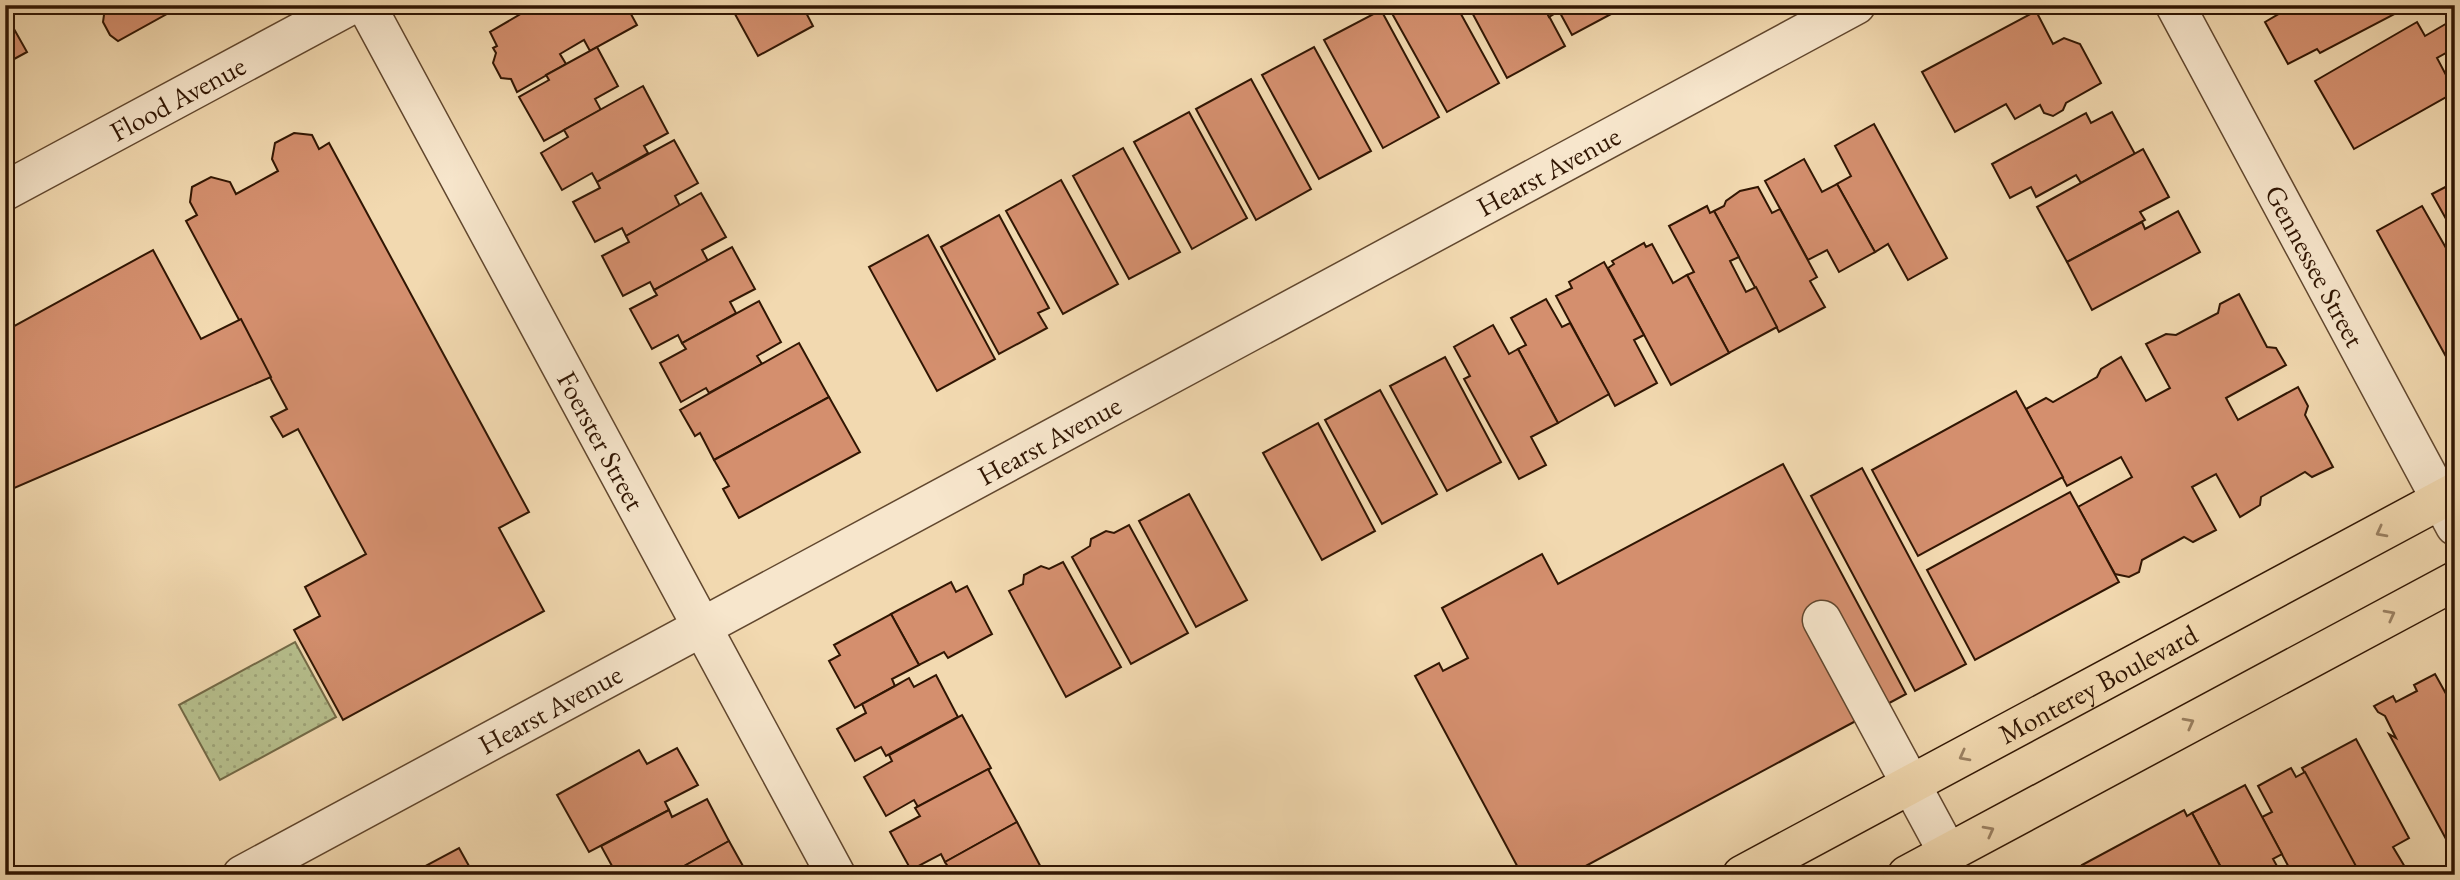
<svg xmlns="http://www.w3.org/2000/svg" width="2460" height="880" viewBox="0 0 2460 880" font-family="'EB Garamond',serif">
<style>
.park{fill:url(#park-dots);stroke:#746b48;stroke-width:2}
.building{fill:#d48f6e;stroke:#311603;stroke-width:2}
.lines{fill:none;stroke-linecap:round;stroke-linejoin:round}
.minor-casing{stroke:#61472e;stroke-width:41}
.major-casing{stroke:#311603;stroke-width:41}
.minor{stroke:#f7e6cc;stroke-width:38}
.major{stroke:#f2d9b0;stroke-width:38}
.oneway{stroke:#9b8162}
.labels{text-anchor:middle;dominant-baseline:central;stroke-width:7;stroke-linejoin:round;paint-order:stroke}
.street-label{font-size:28px;fill:#311603;stroke:#f7e6cc}
</style>
<defs>
<pattern id="park-dots" width="8" height="8" patternUnits="userSpaceOnUse" patternTransform="scale(1.75)"><rect width="8" height="8" fill="#b7c08e"/><path d="M2 2h.1M6 6h.1" fill="none" stroke="#9ea479" stroke-width="1.8" stroke-linecap="round"/></pattern>
</defs>
<rect width="100%" height="100%" fill="#f2d9b0"/>
<filter id="stains"><feTurbulence type="fractalNoise" baseFrequency=".00286" numOctaves="4"/><feColorMatrix values="0 0 0 0 .2 0 0 0 0 .09 0 0 0 0 .02 0 0 0 .5 -.17"/></filter>
<radialGradient id="worn" r=".72"><stop offset=".6" stop-color="#630" stop-opacity="0"/><stop offset="1" stop-color="#630" stop-opacity=".3"/></radialGradient>
<polygon class="park" points="295,642 336,717 220,780 179,705"/>
<g class="building">
<polygon points="93,5 183,5 118,41 110,35 103,22 104,15 100,8"/>
<polygon points="536,5 626,5 637,25 590,51 584,40 560,54 566,64 517,92 511,79 501,78 493,63 496,53 493,48 497,46 490,32"/>
<polygon points="730,5 802,5 813,26 758,56"/>
<polygon points="812,5 829,5 816,12"/>
<polygon points="1393,5 1456,5 1499,83 1447,112 1389,8"/>
<polygon points="1468,5 1543,5 1565,46 1507,78"/>
<polygon points="1543,5 1609,5 1613,13 1572,35 1559,11 1549,17"/>
<polygon points="2294,5 2410,5 2410,6 2320,53 2317,49 2288,64 2265,22"/>
<polygon points="1381,10 1439,117 1383,148 1324,40"/>
<polygon points="2036,11 2053,44 2064,38 2080,44 2101,83 2066,103 2063,110 2053,116 2044,113 2040,105 2015,119 2006,104 1955,132 1922,72"/>
<polygon points="5,13 27,52 5,64"/>
<polygon points="2417,22 2425,36 2449,22 2455,32 2455,48 2437,58 2455,92 2354,149 2315,81"/>
<polygon points="597,47 618,86 595,99 601,110 544,141 519,97 549,80 546,75"/>
<polygon points="1314,47 1371,151 1319,179 1262,75"/>
<polygon points="1251,79 1311,189 1256,220 1196,109"/>
<polygon points="643,86 668,133 644,146 648,153 597,182 592,173 562,190 541,153 568,137 564,130"/>
<polygon points="1189,112 1247,218 1192,249 1134,142"/>
<polygon points="2112,112 2135,154 2081,183 2076,175 2036,197 2031,187 2010,198 1992,164 2086,113 2091,123"/>
<polygon points="1874,124 1947,258 1908,280 1888,244 1875,252 1837,184 1851,176 1835,146"/>
<polygon points="294,133 312,135 319,149 329,143 529,512 499,528 544,611 343,720 294,630 320,616 305,587 366,554 298,429 283,437 271,417 287,409 186,221 197,215 190,202 192,187 211,177 230,182 236,194 278,171 272,159 275,143"/>
<polygon points="674,140 698,183 675,196 680,206 626,236 622,228 595,242 573,202 600,188 597,182"/>
<polygon points="1123,148 1180,252 1129,279 1073,176"/>
<polygon points="2143,149 2169,197 2140,212 2145,220 2067,262 2037,207"/>
<polygon points="1804,159 1822,192 1837,184 1875,252 1839,272 1827,250 1808,260 1765,181"/>
<polygon points="1061,180 1118,284 1063,314 1006,211"/>
<polygon points="2455,182 2455,235 2432,194"/>
<polygon points="1758,187 1772,213 1780,209 1817,277 1810,281 1825,307 1779,332 1714,211 1724,206 1726,201 1740,191"/>
<polygon points="701,193 726,237 702,250 708,261 654,290 650,282 623,296 602,256 629,242 626,236"/>
<polygon points="1707,206 1710,213 1714,211 1739,257 1730,261 1746,292 1756,287 1777,327 1729,353 1687,275 1694,272 1669,226"/>
<polygon points="2422,206 2446,248 2455,244 2455,373 2377,231"/>
<polygon points="2178,211 2200,252 2092,310 2067,262 2142,222 2145,229"/>
<polygon points="999,215 1049,308 1038,313 1047,328 999,354 941,247"/>
<polygon points="928,235 995,359 937,391 869,267"/>
<polygon points="1644,243 1646,247 1652,244 1673,283 1687,275 1729,353 1671,385 1608,268 1614,264 1612,261"/>
<polygon points="732,247 755,289 730,302 736,313 682,343 678,335 652,349 630,309 657,295 654,290"/>
<polygon points="153,250 201,339 241,319 271,377 5,492 5,331"/>
<polygon points="1604,262 1644,335 1634,340 1657,383 1615,406 1556,296 1572,288 1569,282"/>
<polygon points="2239,294 2267,347 2276,348 2286,365 2226,398 2238,420 2298,387 2308,406 2305,415 2333,467 2312,477 2305,472 2261,497 2260,505 2240,517 2216,474 2192,487 2216,530 2193,542 2184,537 2142,560 2139,572 2129,577 2115,574 2078,507 2132,477 2121,457 2067,486 2026,409 2046,398 2053,402 2097,377 2101,369 2121,357 2146,401 2170,388 2146,344 2166,334 2176,335 2218,313 2220,304"/>
<polygon points="1546,299 1562,327 1570,323 1609,394 1558,423 1518,349 1526,345 1511,318"/>
<polygon points="759,301 781,342 757,356 762,364 709,393 706,388 681,402 660,363 686,349 682,343"/>
<polygon points="1493,325 1509,354 1518,349 1558,423 1531,437 1546,465 1519,479 1464,379 1470,376 1454,347"/>
<polygon points="799,343 829,397 714,460 700,433 695,436 680,410"/>
<polygon points="1445,357 1501,462 1447,491 1390,386"/>
<polygon points="1380,390 1437,494 1382,524 1325,420"/>
<polygon points="2016,391 2063,477 1918,556 1872,470"/>
<polygon points="829,397 860,452 739,518 723,489 729,486 714,460"/>
<polygon points="1318,423 1375,531 1322,560 1263,453"/>
<polygon points="1783,464 1906,694 1569,875 1522,875 1415,676 1439,663 1443,671 1468,658 1442,608 1542,554 1558,584"/>
<polygon points="1862,468 1966,664 1915,691 1811,496"/>
<polygon points="2070,492 2119,582 1975,660 1927,570"/>
<polygon points="1189,494 1247,600 1196,627 1139,521"/>
<polygon points="1129,525 1188,633 1131,664 1072,557 1090,546 1091,539 1106,531 1114,533"/>
<polygon points="1063,562 1121,667 1066,697 1009,591 1023,584 1024,575 1041,566 1049,569"/>
<polygon points="951,582 956,592 967,586 992,634 948,658 944,652 919,665 891,614"/>
<polygon points="891,614 919,665 892,679 895,686 855,708 829,661 840,655 834,645"/>
<polygon points="2435,674 2450,701 2455,699 2455,851 2453,852 2389,734 2396,738 2385,716 2378,712 2374,706 2393,696 2396,702 2417,691 2414,685"/>
<polygon points="936,675 958,717 886,756 881,747 855,761 837,729 866,713 862,704 895,686 909,678 914,687"/>
<polygon points="962,715 991,768 918,807 914,800 886,816 864,777 892,761 889,755"/>
<polygon points="2356,739 2409,838 2393,847 2408,872 2402,875 2360,875 2302,768"/>
<polygon points="677,748 698,785 665,802 669,810 589,852 557,795 639,750 647,764"/>
<polygon points="2291,768 2296,777 2305,772 2357,868 2344,875 2293,875 2262,817 2272,812 2258,786"/>
<polygon points="988,769 1017,822 945,862 941,854 911,870 890,832 920,816 915,808"/>
<polygon points="2245,785 2282,854 2273,859 2282,875 2225,875 2192,813"/>
<polygon points="707,799 729,841 668,875 617,875 601,846 669,810 672,817"/>
<polygon points="2184,810 2187,816 2192,813 2225,875 2087,875 2082,865"/>
<polygon points="1017,822 1045,875 941,875 950,870 945,862"/>
<polygon points="729,841 748,875 668,875"/>
<polygon points="459,848 474,875 416,875 414,872"/>
</g>
<g class="lines">
<defs>
<g id="minor">
<path id="s1" d="M366 5 836 875"/>
<path id="s2" d="M2175 5 2455 526"/>
<path id="s3" d="M5 191 351 5"/>
<polyline points="1822,620 1948,853"/>
<path id="s4" d="M242 875 1856 5"/>
</g>
<g id="major">
<path id="s5" d="M1742 875 2455 492"/>
<polyline points="1907,875 2455,581"/>
</g>
</defs>
<use href="#minor" class="minor-casing"/>
<use href="#major" class="major-casing"/>
<use href="#minor" class="minor"/>
<use href="#major" class="major"/>
</g>
<defs><path id="oneway-chevron" d="M-2-3.5L2.5 0L-2 3.5" fill="none" stroke-width="1.6" stroke-linecap="round" stroke-linejoin="round" transform="scale(1.75)"/></defs>
<g class="oneway">
<use href="#oneway-chevron" transform="translate(2381 532) rotate(152)"/>
<use href="#oneway-chevron" transform="translate(2390 615) rotate(-28)"/>
<use href="#oneway-chevron" transform="translate(2189 723) rotate(-28)"/>
<use href="#oneway-chevron" transform="translate(1964 756) rotate(152)"/>
<use href="#oneway-chevron" transform="translate(1989 831) rotate(-28)"/>
</g>
<g class="labels">
<g class="street-label">
<text stroke="none"><textPath href="#s3" startOffset="196">Flood Avenue</textPath></text>
<text stroke="none"><textPath href="#s4" startOffset="1484">Hearst Avenue</textPath></text>
<text stroke="none"><textPath href="#s2" startOffset="296">Gennessee Street</textPath></text>
<text stroke="none"><textPath href="#s1" startOffset="495">Foerster Street</textPath></text>
<text stroke="none"><textPath href="#s4" startOffset="917">Hearst Avenue</textPath></text>
<text stroke="none"><textPath href="#s5" startOffset="404">Monterey Boulevard</textPath></text>
<text stroke="none"><textPath href="#s4" startOffset="350">Hearst Avenue</textPath></text>
</g>
</g>
<rect width="2460" height="880" fill="none" stroke="#f2d9b0" stroke-width="28"/>
<rect x="7" y="7" width="2446" height="866" fill="none" stroke="#311603" stroke-width="3.5"/>
<rect x="14" y="14" width="2432" height="852" fill="none" stroke="#311603" stroke-width="2"/>
<rect width="100%" height="100%" filter="url(#stains)"/>
<rect width="100%" height="100%" fill="url(#worn)"/>
</svg>
